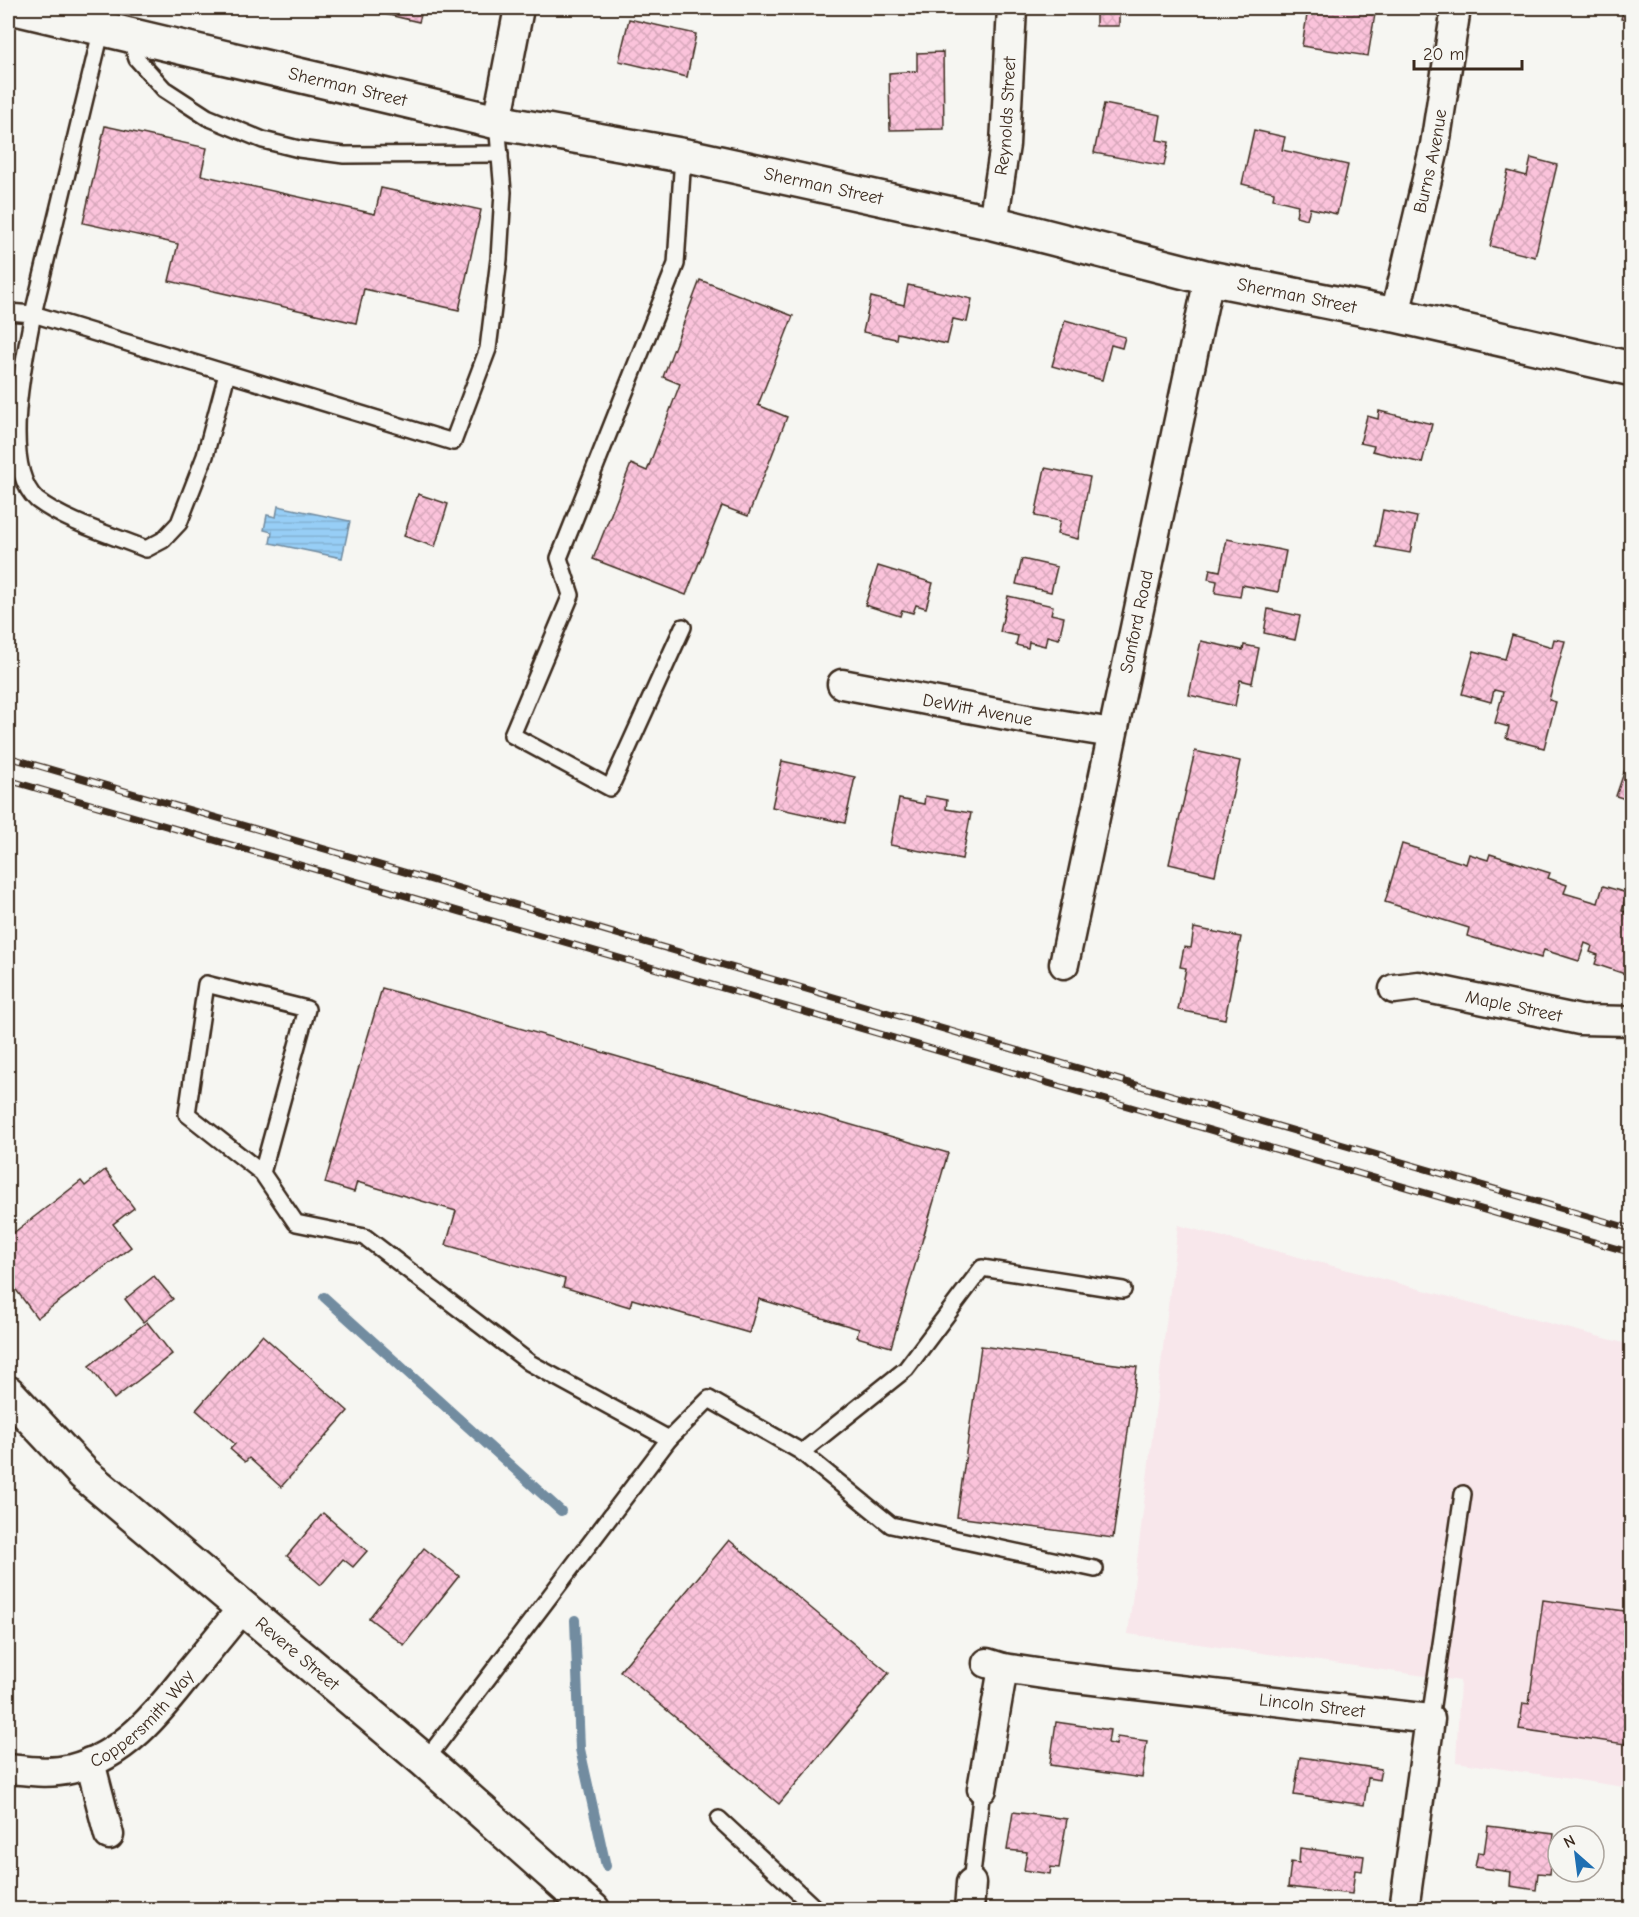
<svg xmlns="http://www.w3.org/2000/svg" width="1639" height="1917" viewBox="0 0 1639 1917" font-family="'Comic Neue',sans-serif">
<style>
.built{fill:#f8e7eb}
.water{fill:url(#water-rules);stroke:#728ca0;stroke-width:1.5}
.lines{fill:none;stroke-linecap:round;stroke-linejoin:round}
.stream{stroke:#728ca0;stroke-width:10}
.building{fill:url(#building-cross-hatch);stroke:#3b2a1e;stroke-width:1.5}
.service-casing{stroke:#3b2a1e;stroke-width:20}
.minor-casing{stroke:#3b2a1e;stroke-width:33}
.tertiary-casing{stroke:#3b2a1e;stroke-width:38}
.secondary-casing{stroke:#3b2a1e;stroke-width:38}
.service{stroke:#f6f6f2;stroke-width:15}
.minor{stroke:#f6f6f2;stroke-width:28}
.tertiary{stroke:#f6f6f2;stroke-width:33}
.secondary{stroke:#f6f6f2;stroke-width:33}
.rail-casing{stroke:#3b2a1e;stroke-width:7}
.rail{stroke:#f6f6f2;stroke-width:4.5;stroke-dasharray:14;stroke-linecap:butt}
.labels{text-anchor:middle;dominant-baseline:central;stroke-width:4.5;stroke-linejoin:round;paint-order:stroke}
.street-label{font-size:18px;fill:#3b2a1e;stroke:#f6f6f2}
</style>
<defs>
<pattern id="water-rules" width="6" height="5" patternUnits="userSpaceOnUse" patternTransform="scale(1.5)"><rect width="6" height="5" fill="#97cef6"/><path d="M0 2.5h6" fill="none" stroke="#83b1d2"/></pattern>
<pattern id="building-cross-hatch" width="8" height="8" patternUnits="userSpaceOnUse" patternTransform="scale(1.5)"><rect width="8" height="8" fill="#fbc3db"/><path d="M0 0l8 8M0 8l8-8" fill="none" stroke="#d8a8bc"/></pattern>
</defs>
<rect width="100%" height="100%" fill="#f6f6f2"/>
<filter id="ink" filterUnits="userSpaceOnUse"><feTurbulence type="fractalNoise" baseFrequency=".0167" numOctaves="2"/><feDisplacementMap in="SourceGraphic" scale="12" xChannelSelector="R" yChannelSelector="G"/><feConvolveMatrix kernelMatrix="1 2 1 2 8 2 1 2 1" color-interpolation-filters="sRGB"/></filter>
<g filter="url(#ink)">
<polygon class="built" points="1178,1225 1631,1345 1631,1788 1456,1762 1460,1681 1128,1634"/>
<polygon class="water" points="278,506 350,521 342,558 270,543 272,532 264,530 267,515 276,517"/>
<g class="lines">
<g class="stream">
<polyline points="324,1297 561,1511"/>
<polyline points="575,1620 580,1749 606,1866"/>
</g>
</g>
<g class="building">
<polygon points="359,8 423,8 419,22"/>
<rect x="1096" y="8" width="23" height="18"/>
<polygon points="1328,8 1376,8 1368,56 1302,46 1308,9 1327,12"/>
<polygon points="1624,8 1632,8 1632,22 1621,19"/>
<polygon points="629,19 696,34 687,77 619,61"/>
<polygon points="943,52 944,129 890,130 889,73 917,71 917,53"/>
<polygon points="1104,104 1161,115 1157,140 1169,142 1164,166 1094,153"/>
<polygon points="105,126 207,148 201,175 375,214 381,188 481,210 459,310 364,289 356,323 169,281 178,244 83,223"/>
<polygon points="1254,130 1285,137 1282,150 1348,165 1337,214 1310,208 1307,219 1296,216 1298,205 1273,199 1274,192 1242,184"/>
<polygon points="1531,158 1557,165 1535,257 1490,246 1508,171 1527,176"/>
<polygon points="700,280 793,316 758,405 787,417 748,516 722,506 686,595 593,559 631,464 647,471 680,384 663,377"/>
<polygon points="908,285 972,299 967,322 953,319 947,344 897,333 896,339 863,332 871,297 904,305"/>
<polygon points="1065,320 1125,337 1122,348 1111,345 1102,380 1052,366"/>
<polygon points="1379,411 1432,424 1422,463 1372,451 1374,446 1360,443 1367,416 1378,419"/>
<polygon points="1045,468 1090,477 1078,539 1057,534 1060,521 1035,516"/>
<polygon points="418,494 448,504 435,547 404,536"/>
<polygon points="1383,510 1417,517 1410,553 1376,547"/>
<polygon points="1227,539 1286,551 1278,592 1242,585 1240,597 1215,593 1217,581 1208,579 1210,569 1220,571"/>
<polygon points="1022,559 1057,567 1051,592 1016,584"/>
<polygon points="878,566 933,583 926,608 916,605 913,613 902,610 900,616 865,605"/>
<polygon points="1008,596 1053,606 1051,614 1064,617 1059,639 1047,636 1045,646 1029,642 1028,648 1016,645 1018,636 1000,632"/>
<polygon points="1268,609 1300,616 1295,640 1264,633"/>
<polygon points="1512,635 1552,647 1554,639 1565,641 1549,700 1556,702 1544,748 1506,738 1509,727 1495,723 1503,692 1494,690 1491,702 1462,694 1474,651 1505,659"/>
<polygon points="1201,641 1243,650 1244,645 1259,648 1252,683 1240,680 1235,706 1189,695"/>
<polygon points="1632,749 1632,801 1616,796"/>
<polygon points="1195,751 1240,761 1215,875 1169,864"/>
<polygon points="782,761 855,777 845,823 772,807"/>
<polygon points="925,796 947,800 946,809 971,813 962,859 890,845 899,799 924,804"/>
<polygon points="1402,844 1466,864 1469,854 1488,860 1490,854 1550,873 1548,878 1567,885 1564,893 1598,903 1603,886 1627,893 1622,911 1632,914 1632,952 1625,974 1595,964 1598,955 1590,952 1592,946 1585,943 1579,961 1544,950 1541,958 1467,936 1469,928 1385,902"/>
<polygon points="1194,928 1241,937 1225,1019 1178,1010 1186,968 1180,967 1184,947 1191,948"/>
<polygon points="382,988 948,1153 891,1347 857,1337 859,1329 759,1299 749,1333 632,1299 630,1307 563,1287 565,1279 446,1245 456,1211 357,1182 354,1192 325,1183"/>
<polygon points="105,1170 134,1208 113,1224 131,1247 37,1318 8,1279 8,1237 81,1181 85,1186"/>
<polygon points="154,1276 173,1299 143,1322 125,1299"/>
<polygon points="147,1322 172,1354 114,1399 89,1366"/>
<polygon points="262,1335 348,1411 281,1487 249,1458 245,1462 230,1449 235,1444 196,1410"/>
<polygon points="981,1346 1137,1367 1113,1538 957,1517"/>
<polygon points="323,1513 367,1551 353,1567 343,1559 321,1585 287,1556"/>
<polygon points="729,1540 889,1673 779,1804 620,1671"/>
<polygon points="424,1548 459,1576 404,1645 369,1618"/>
<polygon points="1543,1600 1632,1612 1632,1698 1625,1744 1519,1729 1523,1703 1529,1704"/>
<polygon points="1056,1722 1110,1730 1108,1743 1116,1745 1117,1737 1147,1741 1142,1778 1050,1765"/>
<polygon points="1300,1757 1381,1769 1379,1780 1368,1778 1364,1805 1294,1795"/>
<polygon points="1013,1812 1067,1819 1059,1868 1051,1867 1050,1874 1024,1870 1027,1852 1007,1850"/>
<polygon points="1488,1826 1554,1834 1549,1874 1538,1873 1536,1890 1510,1886 1511,1872 1475,1867 1478,1852 1484,1853"/>
<polygon points="1300,1848 1364,1856 1362,1871 1355,1870 1352,1894 1288,1887 1291,1862 1299,1863"/>
</g>
<g class="lines">
<defs>
<g id="service">
<polyline points="102,28 33,314 453,442 488,349 499,259 503,192 497,122"/>
<polyline points="129,35 137,59 164,89 207,117 263,140 299,149 344,155 500,154"/>
<polyline points="683,156 676,264 559,558 571,595 512,735 610,788 683,627"/>
<path d="M8 312 33 314C24 361 0 466 37 500 68 523 109 534 146 549L163 540 179 523 205 456 227 374"/>
<polyline points="262,1173 187,1114 206,984 307,1009 262,1173 296,1223 365,1237 530,1363 669,1439 425,1761"/>
<polyline points="669,1439 709,1399 800,1451 891,1525 1095,1569"/>
<polyline points="802,1452 906,1369 982,1268 1123,1290"/>
<polyline points="1430,1719 1463,1494"/>
<polyline points="719,1819 817,1910"/>
<polyline points="971,1883 982,1789"/>
</g>
<g id="minor">
<polyline points="497,122 519,8"/>
<path id="s1" d="M993 223 1005 145 1012 8"/>
<path id="s2" d="M1395 315 1435 145 1456 8"/>
<path id="s3" d="M842 684 1027 719 1112 733"/>
<path id="s4" d="M1064 964 1209 278"/>
<path id="s5" d="M1394 989 1418 986 1580 1020 1632 1021"/>
<path id="s6" d="M987 1663 1003 1668 1050 1675 1430 1719 1404 1910"/>
<polyline points="90,1762 109,1835"/>
<path id="s7" d="M8 1769C29 1771 50 1774 71 1769 124 1756 158 1713 190 1672 207 1651 225 1630 242 1608"/>
<polyline points="982,1789 1003,1668"/>
<polyline points="969,1910 971,1883"/>
</g>
<g id="tertiary">
<path id="s8" d="M8 1393 84 1474 425 1761 593 1910"/>
</g>
<g id="secondary">
<path id="s9" d="M15 8 497 122 697 158 993 223 1209 278 1395 315 1632 369"/>
</g>
</defs>
<use href="#service" class="service-casing"/>
<use href="#minor" class="minor-casing"/>
<use href="#tertiary" class="tertiary-casing"/>
<use href="#secondary" class="secondary-casing"/>
<use href="#service" class="service"/>
<use href="#minor" class="minor"/>
<use href="#tertiary" class="tertiary"/>
<use href="#secondary" class="secondary"/>
<defs>
<g id="rail">
<polyline points="8,757 1632,1229"/>
<polyline points="8,780 1632,1253"/>
</g>
</defs>
<use href="#rail" class="rail-casing"/>
<use href="#rail" class="rail"/>
</g>
</g>
<g class="labels">
<g class="street-label">
<text stroke="none"><textPath href="#s9" startOffset="342">Sherman Street</textPath></text>
<text stroke="none"><textPath href="#s1" startOffset="108">Reynolds Street</textPath></text>
<text stroke="none"><textPath href="#s2" startOffset="158">Burns Avenue</textPath></text>
<text stroke="none"><textPath href="#s9" startOffset="828">Sherman Street</textPath></text>
<text stroke="none"><textPath href="#s9" startOffset="1314">Sherman Street</textPath></text>
<text stroke="none"><textPath href="#s4" startOffset="350">Sanford Road</textPath></text>
<text stroke="none"><textPath href="#s3" startOffset="138">DeWitt Avenue</textPath></text>
<text stroke="none"><textPath href="#s5" startOffset="122">Maple Street</textPath></text>
<text stroke="none"><textPath href="#s8" startOffset="390">Revere Street</textPath></text>
<text stroke="none"><textPath href="#s6" startOffset="328">Lincoln Street</textPath></text>
<text stroke="none"><textPath href="#s7" startOffset="152">Coppersmith Way</textPath></text>
</g>
</g>
<rect width="1639" height="1917" fill="none" stroke="#f6f6f2" stroke-width="30"/>
<rect x="15" y="15" width="1609" height="1887" fill="none" stroke="#3b2a1e" stroke-width="2" filter="url(#ink)"/>
<g transform="translate(1576 1854) rotate(332)"><circle r="28" fill="#f6f6f2" stroke="#aba49d" stroke-width="1.5"/>
<path d="M0-4.5L10 22L0 15L-10 22Z" fill="#1f6fb2"/>
<text y="-9" font-size="16" font-weight="bold" text-anchor="middle" fill="#3b2a1e">N</text>
</g>
<path d="M1414 60v9h108v-9" fill="none" stroke="#3b2a1e" stroke-width="3"/>
<text x="1423" y="60" font-size="18" fill="#3b2a1e" stroke="#f6f6f2" stroke-width="4.5" paint-order="stroke">20 m</text>
</svg>
